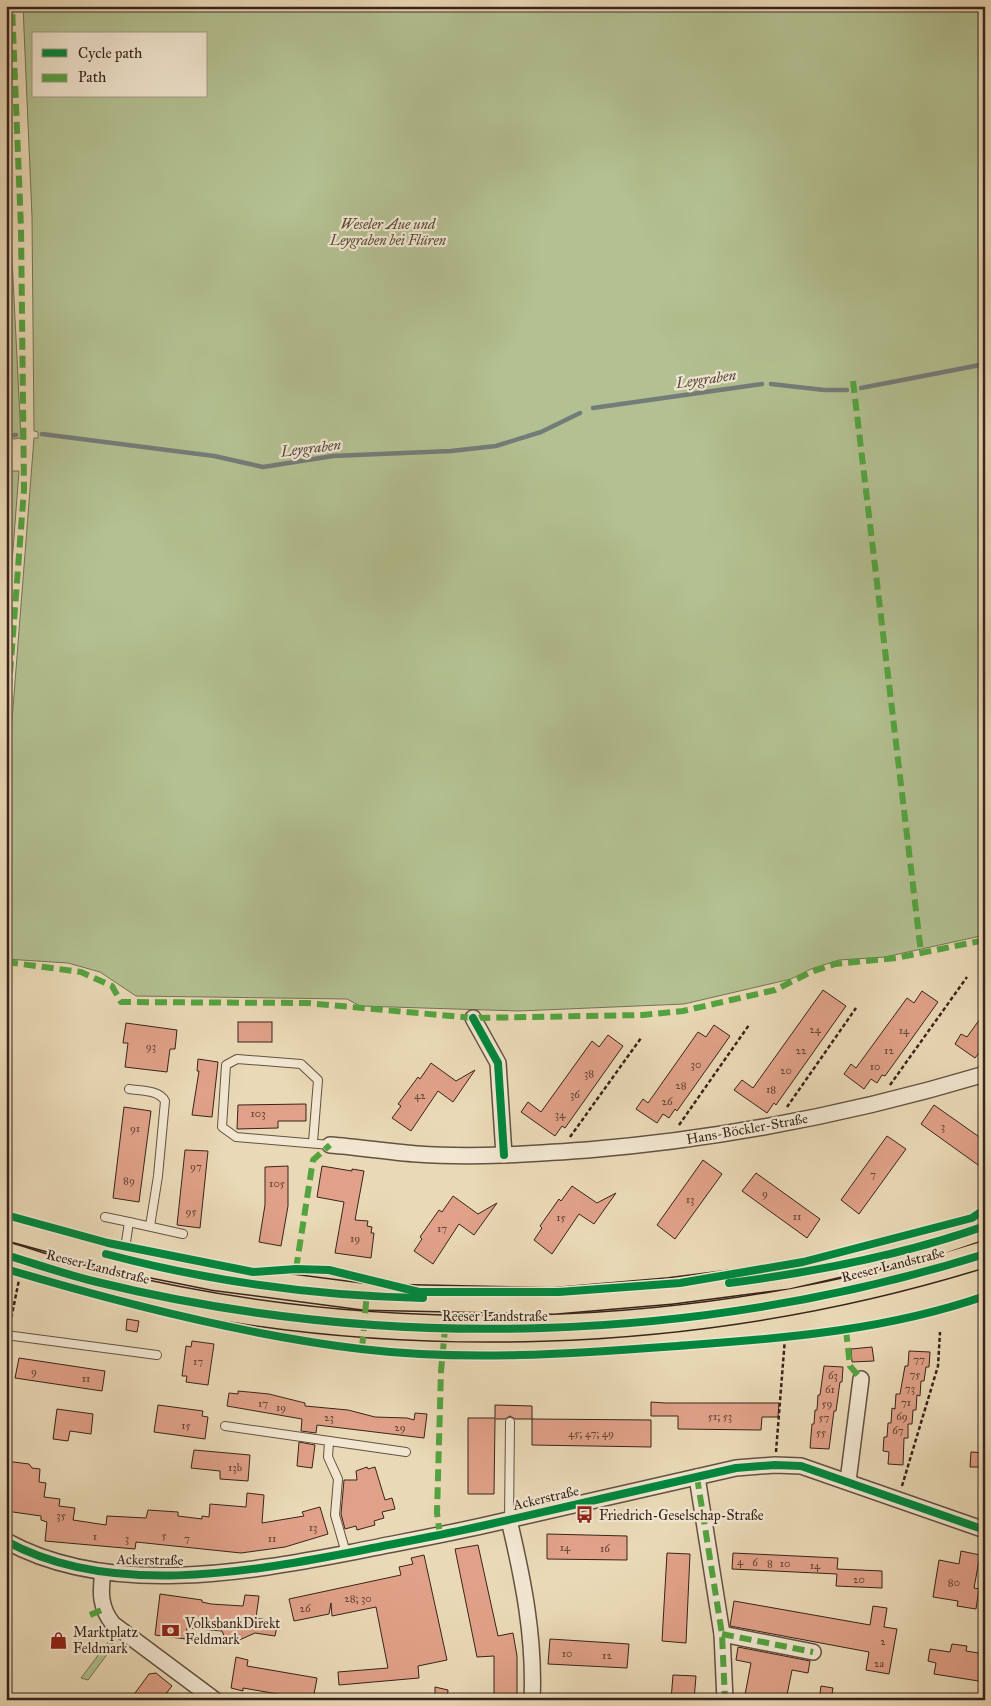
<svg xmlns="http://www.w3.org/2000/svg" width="991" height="1706" viewBox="0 0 991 1706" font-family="'IM FELL Great Primer',serif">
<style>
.green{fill:#b3c091;stroke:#767256;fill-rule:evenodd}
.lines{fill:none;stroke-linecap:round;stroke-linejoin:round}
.stream{stroke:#747c79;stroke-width:4.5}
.building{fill:#e0a188;stroke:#38241b}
.lane-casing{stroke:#645142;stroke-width:10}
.street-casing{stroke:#645142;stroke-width:18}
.primary-casing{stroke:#38241b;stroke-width:28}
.path{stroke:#38241b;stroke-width:2.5;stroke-dasharray:4 2.5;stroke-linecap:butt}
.lane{stroke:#f1e6d0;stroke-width:8}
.street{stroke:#f1e6d0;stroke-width:15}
.primary{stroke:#ead9b6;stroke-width:25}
.quiet{stroke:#53a340;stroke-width:6;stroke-dasharray:12 6;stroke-linecap:butt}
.cycleway-casing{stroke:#f1e6d0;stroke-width:11}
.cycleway{stroke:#00873e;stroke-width:8}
.labels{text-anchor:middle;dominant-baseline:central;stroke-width:4.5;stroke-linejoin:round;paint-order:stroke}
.number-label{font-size:11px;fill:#624336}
.park-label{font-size:14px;font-style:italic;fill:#574b38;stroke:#f1e6d0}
.street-label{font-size:14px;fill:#38241b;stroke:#f1e6d0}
.poi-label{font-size:14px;fill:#38241b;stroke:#f1e6d0;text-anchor:start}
.water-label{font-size:15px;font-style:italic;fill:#514942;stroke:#f1e6d0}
</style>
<rect width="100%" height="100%" fill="#ead9b6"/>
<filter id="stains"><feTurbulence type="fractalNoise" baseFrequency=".004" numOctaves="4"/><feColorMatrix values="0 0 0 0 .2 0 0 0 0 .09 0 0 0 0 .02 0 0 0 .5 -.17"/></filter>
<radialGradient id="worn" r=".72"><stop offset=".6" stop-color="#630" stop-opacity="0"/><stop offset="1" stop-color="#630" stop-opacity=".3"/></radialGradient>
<g class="green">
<path d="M23 6H985V935L885 957 839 960 811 969 791 979 684 1004 519 1011 360 1006 347 999 136 996 100 972 68 963 6 959V798L34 438H38V432L34 431 32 217ZM34 34H206V96H34Z"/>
<polygon points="6,139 21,438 6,440"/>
<polygon points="6,471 19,471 6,642"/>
<polygon points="109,1641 114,1645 88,1680 81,1678"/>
</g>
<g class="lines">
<g class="stream">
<polyline points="771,384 824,390 847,390"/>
<polyline points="861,388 985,364"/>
<polyline points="593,408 762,384"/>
<polyline points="42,434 214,456 263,467 333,456 451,451 496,446 541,432 580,413"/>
<polyline points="6,436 16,435"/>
</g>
</g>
<g class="building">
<polygon points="823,990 846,1006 776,1105 774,1103 767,1113 734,1090 742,1080 753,1088"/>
<polygon points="922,991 938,1002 885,1076 882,1075 877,1083 871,1079 864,1089 844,1074 851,1064 856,1068 907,998 914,1003"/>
<polygon points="985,1012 985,1045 975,1058 955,1044 961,1034 967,1037"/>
<rect x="238" y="1022" width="34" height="20"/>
<polygon points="126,1023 177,1030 175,1049 170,1049 167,1072 125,1067 128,1043 123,1043"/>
<polygon points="714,1025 730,1036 677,1111 675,1109 669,1118 663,1114 657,1123 636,1109 643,1099 648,1103 698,1032 706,1037"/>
<polygon points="608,1035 623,1046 565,1128 562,1126 555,1136 521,1112 528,1102 541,1112 592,1041 599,1047"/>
<polygon points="198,1059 218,1062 212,1117 192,1115 199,1071 197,1071"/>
<polygon points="431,1063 456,1081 475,1070 453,1102 438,1091 411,1131 392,1118 401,1106 398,1104 418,1077 420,1079"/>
<polygon points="306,1104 306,1121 278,1121 278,1128 237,1129 238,1105"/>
<polygon points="934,1105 985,1141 985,1170 921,1124"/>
<polygon points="124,1107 151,1111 139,1202 113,1198"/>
<polygon points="887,1136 906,1149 859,1214 841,1200"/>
<polygon points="185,1150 208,1151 200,1228 177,1225"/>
<polygon points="703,1160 722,1174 675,1239 657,1225"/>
<polygon points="288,1166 288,1206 281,1246 259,1242 265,1205 265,1167"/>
<polygon points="322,1166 352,1171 352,1169 364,1171 355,1220 368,1221 367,1226 372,1227 371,1233 374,1233 371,1258 335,1253 344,1202 317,1197"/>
<polygon points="756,1173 820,1219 807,1238 742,1191"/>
<polygon points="572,1186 597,1203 616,1193 594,1224 579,1214 552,1254 534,1240 542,1228 540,1226 559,1199 561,1201"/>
<polygon points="453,1196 478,1214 497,1203 474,1235 459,1224 433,1264 414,1251 422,1239 420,1237 439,1210 442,1212"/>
<polygon points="127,1319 139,1321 137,1332 126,1330"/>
<polygon points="192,1341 214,1344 208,1385 186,1382 187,1376 182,1376 186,1346 191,1347"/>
<polygon points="872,1347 874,1361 852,1362 851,1349"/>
<polygon points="909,1351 930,1352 929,1367 926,1367 924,1381 921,1381 920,1396 917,1395 916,1410 913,1410 912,1424 908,1424 908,1438 904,1438 903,1465 888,1464 889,1452 883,1451 884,1437 887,1437 888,1423 891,1423 892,1408 895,1409 896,1394 900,1394 905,1366 908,1366"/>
<polygon points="19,1358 105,1371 102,1391 15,1378"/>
<polygon points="824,1366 843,1367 842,1382 840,1382 836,1411 834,1411 829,1449 810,1448 812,1424 814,1424 815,1410 817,1410 818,1395 820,1395"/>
<polygon points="238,1391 269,1394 305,1403 305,1406 348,1410 375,1417 407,1418 414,1420 415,1413 427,1414 424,1438 317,1425 316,1433 301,1431 302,1419 227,1406 229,1393 238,1394"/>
<polygon points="651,1402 665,1403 779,1403 778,1417 762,1417 761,1430 678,1429 678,1416 651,1416"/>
<polygon points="158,1405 203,1411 202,1416 208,1417 205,1439 154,1432"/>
<polygon points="495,1405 532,1406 532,1419 651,1420 651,1447 532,1445 532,1419 515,1419 510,1416 505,1419 495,1419 494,1494 468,1494 468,1418 495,1418"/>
<polygon points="57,1409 93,1414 91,1434 70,1431 68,1441 53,1439"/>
<polygon points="299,1442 315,1445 312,1468 297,1466"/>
<polygon points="194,1450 250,1455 248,1481 220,1479 220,1471 191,1468"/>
<polygon points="971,1452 985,1453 985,1467 970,1467"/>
<polygon points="6,1461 29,1464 32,1468 40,1469 39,1482 46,1483 44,1497 60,1499 59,1506 75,1508 73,1520 106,1525 107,1516 146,1518 148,1510 178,1512 178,1516 202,1519 202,1516 209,1517 210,1504 246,1507 247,1493 264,1495 262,1523 304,1516 302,1512 320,1507 328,1534 285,1547 241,1553 136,1542 135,1549 45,1541 47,1522 41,1520 41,1516 6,1511"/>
<polygon points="367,1467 368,1469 375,1467 385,1500 392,1498 395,1509 382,1512 384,1518 374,1521 375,1525 357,1530 356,1526 345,1529 341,1514 344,1480 357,1480 356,1471"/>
<polygon points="547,1534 627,1536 627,1560 547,1559"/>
<polygon points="478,1545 498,1636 513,1633 517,1656 517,1700 494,1700 494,1656 477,1657 455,1549"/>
<polygon points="961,1551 980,1555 974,1588 979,1589 976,1609 957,1606 958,1601 933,1597 939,1560 959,1564"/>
<polygon points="667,1553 690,1554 686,1643 662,1641"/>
<polygon points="733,1553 838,1558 837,1569 882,1571 882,1588 836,1586 837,1574 732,1569"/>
<polygon points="424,1555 447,1660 418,1666 419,1678 339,1685 338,1672 388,1668 376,1607 332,1616 331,1603 329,1614 294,1621 289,1599 401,1575 399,1567 413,1564 411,1558"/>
<polygon points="160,1594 202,1600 202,1602 211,1604 243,1606 245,1595 259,1596 256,1618 278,1622 275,1636 255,1633 228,1645 222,1631 187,1628 186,1639 155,1635"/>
<polygon points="734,1601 870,1625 873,1606 887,1608 884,1627 897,1629 889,1674 866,1670 869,1652 730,1626"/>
<polygon points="550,1639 629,1644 627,1668 548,1664"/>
<polygon points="952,1644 967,1646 966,1651 985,1654 985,1682 934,1674 936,1663 928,1661 930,1649 950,1652"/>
<polygon points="738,1647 810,1661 808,1673 792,1670 786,1700 744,1700 751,1663 736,1660"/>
<polygon points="236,1657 248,1660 247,1666 317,1678 313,1700 243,1688 243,1691 231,1688"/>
<polygon points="156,1673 172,1686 161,1700 130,1700 149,1674"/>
<polygon points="673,1675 696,1676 694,1700 671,1700"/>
<polygon points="821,1686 833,1688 831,1700 819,1700"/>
<polygon points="435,1687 448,1690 447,1700 435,1700"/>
</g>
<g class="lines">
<defs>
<g id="lane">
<path d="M129 1089C142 1091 159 1090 165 1101L158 1176 150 1226"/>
<polyline points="313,1142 318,1080 301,1064 237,1059 226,1065 222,1127 236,1137 330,1145"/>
<polyline points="105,1217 129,1222 124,1255"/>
<polyline points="129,1222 183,1234"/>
<polyline points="6,1335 157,1355"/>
<polyline points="225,1426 406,1452"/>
<polyline points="329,1442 328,1457 338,1479 335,1515 346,1553"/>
<polyline points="509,1520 510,1422"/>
</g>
<g id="street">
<polyline points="473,1018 498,1063 504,1155"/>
<path d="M330 1145C359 1147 388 1152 417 1154 473 1158 531 1154 587 1150 722 1139 855 1113 985 1074"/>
<polyline points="697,1477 722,1634 725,1700"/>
<polyline points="848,1481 861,1379"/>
<path d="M509 1520C523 1579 535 1638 532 1700"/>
<path d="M6 1541C108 1597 244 1573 353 1552 397 1543 442 1535 486 1525 569 1506 653 1487 736 1468L775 1465 801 1466 985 1530"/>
<path d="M103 1572C100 1592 100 1608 113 1624L215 1700"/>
<polyline points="722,1634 813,1652"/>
</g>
<g id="primary">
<polyline points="6,1227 123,1259 213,1277 366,1297 553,1301 670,1291 787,1276 944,1240 985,1226"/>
<path d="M6 1255C36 1264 67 1275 97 1282 387 1353 700 1343 985 1254"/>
</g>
</defs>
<use href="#lane" class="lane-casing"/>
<use href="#street" class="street-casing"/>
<use href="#primary" class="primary-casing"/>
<g class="path">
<polyline points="890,1085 967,977"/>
<polyline points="787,1107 856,1008"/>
<polyline points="679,1125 749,1025"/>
<polyline points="570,1137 641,1038"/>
<polyline points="10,1324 19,1280"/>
<polyline points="776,1452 785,1338"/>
<polyline points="902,1486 938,1366 940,1332"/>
</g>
<use href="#lane" class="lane"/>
<use href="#street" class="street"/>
<use href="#primary" class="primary"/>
<g class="quiet">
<polyline points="853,381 921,953"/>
<polyline points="6,727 24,489 21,229 12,6"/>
<polyline points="6,962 81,972 112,986 121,1002 307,1003 473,1018 643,1015 683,1011 775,990 811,972 835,964 896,958 985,940"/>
<polyline points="296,1269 313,1160 330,1145"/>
<polyline points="846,1330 850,1366 861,1379"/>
<polyline points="362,1349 367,1292"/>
<polyline points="697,1477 722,1634 725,1700"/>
<polyline points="440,1535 437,1513 441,1371 445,1329"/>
<polyline points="90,1615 104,1609"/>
<polyline points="722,1634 813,1652"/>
</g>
<defs>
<g id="cycleway">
<polyline points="473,1018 498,1063 504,1155"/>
<polyline points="6,1215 108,1243 253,1272 296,1269 329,1270 419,1292 559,1292 680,1283 803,1262 972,1218 985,1209"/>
<path d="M106 1254C208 1281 317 1296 423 1298"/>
<path d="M6 1255C36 1264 67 1275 97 1282 387 1353 700 1343 985 1254"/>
<path d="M6 1269C120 1303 243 1335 361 1349 470 1362 581 1353 690 1345 790 1338 890 1329 985 1296"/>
<path d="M729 1283C815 1272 903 1255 985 1226"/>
<path d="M6 1541C108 1597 244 1573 353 1552 397 1543 442 1535 486 1525 569 1506 653 1487 736 1468L775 1465 801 1466 985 1530"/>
</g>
</defs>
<use href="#cycleway" class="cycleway-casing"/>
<use href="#cycleway" class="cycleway"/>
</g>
<defs>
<symbol id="bus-bare" viewBox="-9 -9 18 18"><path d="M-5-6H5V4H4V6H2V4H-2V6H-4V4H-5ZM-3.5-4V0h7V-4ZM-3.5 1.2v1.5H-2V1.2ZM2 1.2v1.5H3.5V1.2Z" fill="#8f2418" stroke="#f1e6d0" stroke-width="2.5" paint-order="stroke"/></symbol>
<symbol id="bank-bare" viewBox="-9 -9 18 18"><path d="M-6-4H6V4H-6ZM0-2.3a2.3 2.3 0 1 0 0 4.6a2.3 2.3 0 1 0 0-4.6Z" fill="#8f2418" stroke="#f1e6d0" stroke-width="2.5" paint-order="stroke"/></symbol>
<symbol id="shop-bare" viewBox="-9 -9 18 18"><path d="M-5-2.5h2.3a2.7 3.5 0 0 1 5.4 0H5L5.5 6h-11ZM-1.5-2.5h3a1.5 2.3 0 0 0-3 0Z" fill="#8f2418" stroke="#f1e6d0" stroke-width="2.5" paint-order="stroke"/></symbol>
</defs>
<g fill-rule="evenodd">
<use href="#bus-bare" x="572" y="1502" width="25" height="25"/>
<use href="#bank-bare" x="158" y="1618" width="25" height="25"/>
<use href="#shop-bare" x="46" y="1628" width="25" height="25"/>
</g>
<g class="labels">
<g class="number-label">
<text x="815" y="1029">24</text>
<text x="904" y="1030">14</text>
<text x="151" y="1046">93</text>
<text x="801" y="1050">22</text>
<text x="889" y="1050">12</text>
<text x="696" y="1064">30</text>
<text x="875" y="1066">10</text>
<text x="786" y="1070">20</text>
<text x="589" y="1073">38</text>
<text x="681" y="1085">28</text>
<text x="771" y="1089">18</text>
<text x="575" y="1094">36</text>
<text x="420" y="1095">42</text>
<text x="667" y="1101">26</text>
<text x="258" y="1113">103</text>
<text x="560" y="1114">34</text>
<text x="943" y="1126">3</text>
<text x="135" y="1128">91</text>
<text x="196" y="1166">97</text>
<text x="873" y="1174">7</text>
<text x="129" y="1180">89</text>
<text x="277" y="1183">105</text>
<text x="765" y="1193">9</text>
<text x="690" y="1199">13</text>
<text x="191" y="1211">95</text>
<text x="797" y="1216">11</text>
<text x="561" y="1217">15</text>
<text x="442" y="1228">17</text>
<text x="355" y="1238">19</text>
<text x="919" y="1359">77</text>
<text x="198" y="1361">17</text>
<text x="34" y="1371">9</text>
<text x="915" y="1374">75</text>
<text x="833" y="1375">63</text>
<text x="86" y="1378">11</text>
<text x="910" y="1388">73</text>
<text x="830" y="1389">61</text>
<text x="906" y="1402">71</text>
<text x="263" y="1403">17</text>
<text x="827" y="1403">59</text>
<text x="281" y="1407">19</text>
<text x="720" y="1416">51; 53</text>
<text x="902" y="1416">69</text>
<text x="329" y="1417">23</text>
<text x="824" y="1417">57</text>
<text x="186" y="1425">15</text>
<text x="400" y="1427">29</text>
<text x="898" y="1430">67</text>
<text x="821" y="1432">55</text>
<text x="591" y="1433">45; 47; 49</text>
<text x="235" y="1467">13b</text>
<text x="61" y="1515">35</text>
<text x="313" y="1527">13</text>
<text x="164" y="1535">5</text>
<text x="95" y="1536">1</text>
<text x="127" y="1538">3</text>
<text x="187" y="1538">7</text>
<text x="272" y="1538">11</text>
<text x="565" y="1547">14</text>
<text x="605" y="1548">16</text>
<text x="740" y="1561">4</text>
<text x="755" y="1562">6</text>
<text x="770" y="1563">8</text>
<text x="785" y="1563">10</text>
<text x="815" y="1565">14</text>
<text x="859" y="1579">20</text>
<text x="954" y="1582">80</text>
<text x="358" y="1598">28; 30</text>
<text x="305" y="1608">26</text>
<text x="883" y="1641">2</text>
<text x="567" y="1653">10</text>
<text x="607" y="1655">12</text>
<text x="879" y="1663">2a</text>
</g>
<g class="park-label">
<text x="388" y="224">Weseler Aue und<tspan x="388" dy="16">Leygraben bei Flüren</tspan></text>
</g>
<g class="street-label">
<text transform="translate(747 1129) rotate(-10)">Hans-Böckler-Straße</text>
<text transform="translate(893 1265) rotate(-14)">Reeser Landstraße</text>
<text transform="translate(98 1267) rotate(14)">Reeser Landstraße</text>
<text x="495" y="1316">Reeser Landstraße</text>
<text transform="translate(546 1498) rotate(-13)">Ackerstraße</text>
<text transform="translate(150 1560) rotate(1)">Ackerstraße</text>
</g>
<g class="poi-label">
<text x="599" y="1515">Friedrich-Geselschap-Straße</text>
<text x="185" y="1623">VolksbankDirekt<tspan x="185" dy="16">Feldmark</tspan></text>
<text x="73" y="1632">Marktplatz<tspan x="73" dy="16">Feldmark</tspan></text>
</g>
<g class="water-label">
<text transform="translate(706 379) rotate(-8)">Leygraben</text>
<text transform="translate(311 448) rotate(-7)">Leygraben</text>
</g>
</g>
<rect width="991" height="1706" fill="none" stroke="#ead9b6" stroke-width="25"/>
<rect x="8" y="8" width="976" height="1691" fill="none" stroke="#38241b" stroke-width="2.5"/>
<rect x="12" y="12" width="966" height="1681" fill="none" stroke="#38241b"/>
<rect x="32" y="32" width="175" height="65" fill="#f1e6d0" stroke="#a79888"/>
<rect x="42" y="49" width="25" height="8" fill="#00873e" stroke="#a79888"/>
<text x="78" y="58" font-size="15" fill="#38241b">Cycle path</text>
<rect x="42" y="74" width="25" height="8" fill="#53a340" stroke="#a79888"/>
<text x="78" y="82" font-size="15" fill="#38241b">Path</text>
<rect width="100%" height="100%" filter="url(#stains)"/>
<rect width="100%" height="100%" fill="url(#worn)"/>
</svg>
